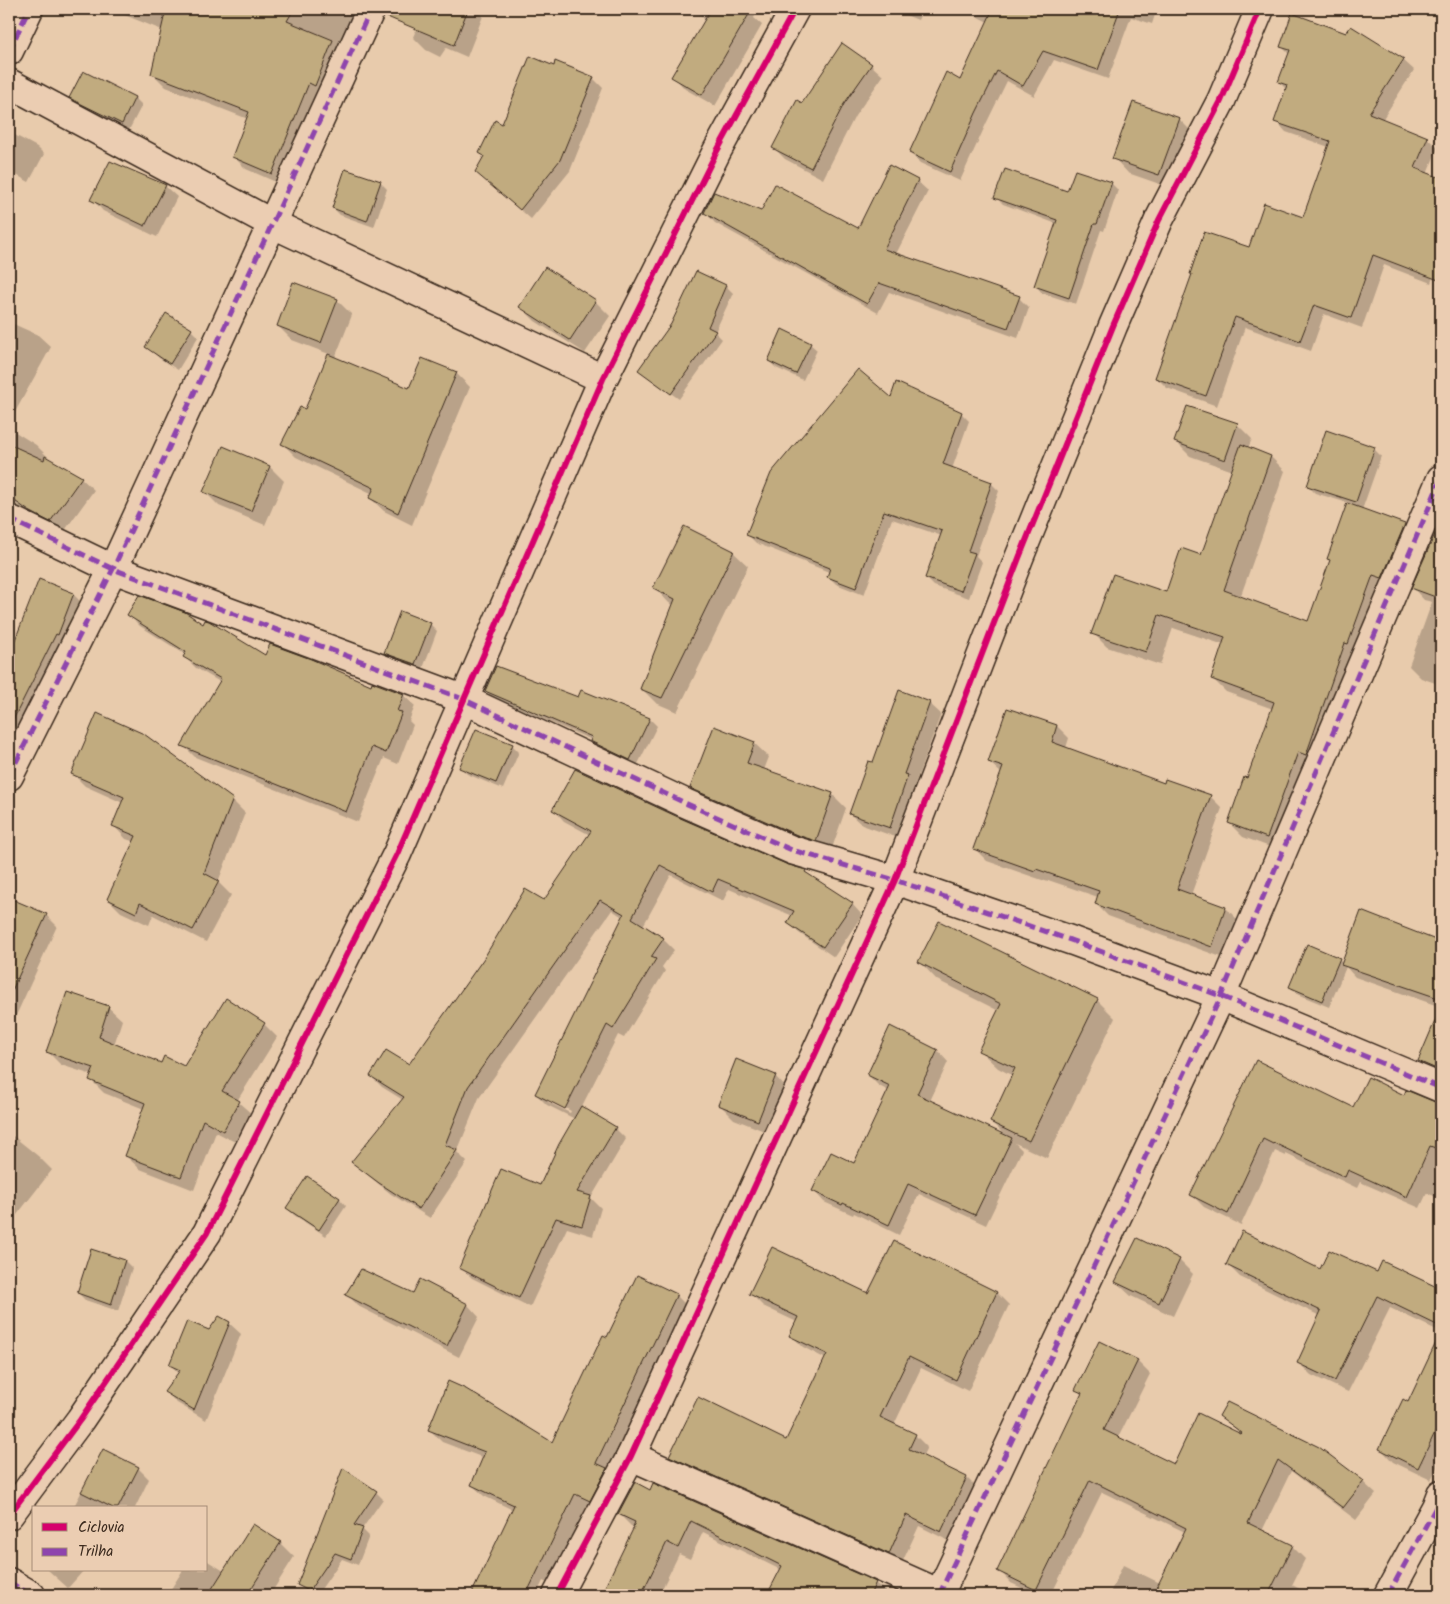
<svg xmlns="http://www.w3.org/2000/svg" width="1450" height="1604" viewBox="0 0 1450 1604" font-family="Kalam,sans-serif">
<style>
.shadow{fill:#0003;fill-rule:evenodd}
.building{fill:#c1ab7f;stroke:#3b2a1e}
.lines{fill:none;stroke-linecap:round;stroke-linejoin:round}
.minor-casing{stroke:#3b2a1e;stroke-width:31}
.minor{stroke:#ebcdb2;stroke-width:28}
.quiet{stroke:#8e44ad;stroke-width:5;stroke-dasharray:10 5;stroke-linecap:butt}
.cycleway-casing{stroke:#ebcdb2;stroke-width:9}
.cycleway{stroke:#d6006c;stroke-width:6}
</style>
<rect width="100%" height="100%" fill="#e8cbac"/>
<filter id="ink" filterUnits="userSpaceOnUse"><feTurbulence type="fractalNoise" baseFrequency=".02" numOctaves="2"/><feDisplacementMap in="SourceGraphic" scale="10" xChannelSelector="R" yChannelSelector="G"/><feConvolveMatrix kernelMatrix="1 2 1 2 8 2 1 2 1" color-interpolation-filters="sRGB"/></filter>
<g filter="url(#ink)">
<g class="shadow">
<polygon points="114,9 364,9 285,186 246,169 233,156 248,119 166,87 153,74 162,30 117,12"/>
<polygon points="425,9 476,9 483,16 467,57 446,48 440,57 426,50 413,37"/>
<polygon points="697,9 758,9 754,18 762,25 715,106 685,89 673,76 705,20 696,10"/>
<polygon points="891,9 923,9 918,20"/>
<polygon points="962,9 1157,9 1152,24 1131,17 1108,79 1054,60 1034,96 1007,81 986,124 960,181 920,163 910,153 960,81 988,22"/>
<polygon points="1282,47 1403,60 1414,70 1382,120 1427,138 1438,148 1427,174 1441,179 1441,255 1431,283 1384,265 1362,328 1324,314 1311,351 1245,327 1217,406 1167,388 1157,378 1249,249 1304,218 1329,147 1286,132 1276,121 1287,90 1279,82 1289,54"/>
<polygon points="871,65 883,76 855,116 823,179 785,159 774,148 803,104"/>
<polygon points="554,67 593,78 603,88 570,171 531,219 477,172 484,157 481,153 503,126"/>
<polygon points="71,97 135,98 142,105 129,130 78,104"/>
<polygon points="1179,119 1194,134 1174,189 1128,173 1114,158"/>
<polygon points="9,132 37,147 44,154 29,182 9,171"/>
<polygon points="917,181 928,191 896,254 1019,298 1029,308 1018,338 889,292 878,313 715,223 705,212 762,212 858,230"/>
<polygon points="380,182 387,189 374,227 340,215 333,208"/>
<polygon points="1111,183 1118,190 1104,231 1101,230 1076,304 1042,293 1036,286 1057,224 1003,204 996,197 1068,192"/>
<polygon points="165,186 177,197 157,237 103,211 92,199"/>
<polygon points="545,268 595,301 610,316 585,353 535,321 521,307"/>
<polygon points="697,273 726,286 733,293 715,332 722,339 679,399 647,376 640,370 672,325"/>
<polygon points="337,300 352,315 335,358 410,389 456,373 470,387 412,525 384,511 370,498 373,494 296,457 283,444 306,411 329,354 292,340 278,326"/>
<polygon points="167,315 191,330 198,337 178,370 159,358 151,350"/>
<polygon points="9,322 38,335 51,347 9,423"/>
<polygon points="810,344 817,350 803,380 776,368 769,361"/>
<polygon points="891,399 961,413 969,421 952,469 991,483 999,491 976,556 982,562 969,598 934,586 926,578 942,536 892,519 864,595 836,584 828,576 829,572 756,543 748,535"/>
<polygon points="1237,424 1252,439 1248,448 1271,457 1285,471 1240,598 1309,623 1331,561 1329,559 1348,503 1315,493 1308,486 1374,449 1381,456 1362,510 1404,525 1418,539 1281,851 1243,837 1229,823 1248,780 1273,709 1226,692 1212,678 1224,645 1173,628 1160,665 1107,647 1093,633 1166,594 1202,557 1233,471 1190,456 1176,442"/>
<polygon points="9,428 36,445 48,457 47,459 81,478 94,490 63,533 43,523 13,502 9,509"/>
<polygon points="270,467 284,481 265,525 219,506 204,491"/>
<polygon points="1435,535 1441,538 1441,685 1421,678 1409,666 1432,602 1424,600 1413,588"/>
<polygon points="733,552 748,566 677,712 656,703 642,689 674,605 669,603 655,588"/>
<polygon points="73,594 84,605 23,731 9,724 9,640 15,642"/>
<polygon points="129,615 203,625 266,656 403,695 415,706 409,721 413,725 398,764 384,758 358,822 195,757 183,745 220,682 196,668 185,657 186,655 140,626"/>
<polygon points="430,624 437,631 422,671 392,660 385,653"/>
<polygon points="486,691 579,699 582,691 650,719 657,726 637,766 598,748 592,740 493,698"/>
<polygon points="929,703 941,714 915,784 919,788 901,839 862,825 850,814 873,764"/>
<polygon points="1008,709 1057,726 1069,738 1066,748 1164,784 1210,796 1222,808 1191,895 1226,908 1238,920 1224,958 1108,916 1096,904 1098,897 1048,880 1048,882 987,861 975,849 1002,774 989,762"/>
<polygon points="1441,739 1441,752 1438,749"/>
<polygon points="754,743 769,757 764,770 832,794 846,808 830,854 706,802 692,788"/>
<polygon points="512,745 519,752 503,789 467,774 460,767"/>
<polygon points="72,773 232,800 245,813 218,882 231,895 206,942 153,915 149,925 121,912 108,899 135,842 126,839 114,826 123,803 85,786"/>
<path d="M554 810 678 818 785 866 805 871 810 877 852 904 862 915 834 957 799 933 788 923 793 916 729 889 723 901 671 875 643 926 663 939 674 950 662 967 665 971 624 1038 618 1035 581 1108 615 1128 626 1139 591 1198 601 1208 593 1236 567 1228 530 1307 472 1278 461 1268 540 1187 575 1119 547 1105 536 1094 624 918 612 910 479 1098 457 1152 467 1162 430 1218 391 1194 364 1172 353 1162 403 1100 382 1087 371 1076 409 1066 545 902 590 835 564 821ZM548 1099 571 1111 570 1113 548 1102Z"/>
<polygon points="11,900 46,915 57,926 9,1031 9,905"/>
<polygon points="1362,913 1441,944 1441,1007 1355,977 1346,967 1329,1007 1297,994 1290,987 1339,959 1343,963"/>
<polygon points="920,962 1097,1000 1115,1018 1047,1158 1015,1143 1022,1150 986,1225 919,1194 899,1235 854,1213 853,1215 824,1202 814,1191 854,1165 889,1091 879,1086 868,1075 891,1028 938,1051 948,1062 930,1101 1006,1136 991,1122 1013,1076 998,1068 980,1051 999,1011 937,980"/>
<polygon points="108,1007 122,1020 114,1045 161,1065 184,1068 264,1024 277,1037 237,1101 253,1115 237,1143 216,1132 194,1190 140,1169 126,1156 144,1109 104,1093 91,1080 92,1075 61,1065 48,1052"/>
<polygon points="1441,1009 1441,1077 1432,1074 1419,1061"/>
<polygon points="1256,1062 1354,1109 1404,1097 1441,1104 1441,1199 1427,1193 1420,1208 1360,1182 1357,1188 1286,1154 1286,1156 1275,1151 1241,1225 1204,1207 1192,1195"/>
<polygon points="775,1076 789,1091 772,1134 734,1119 719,1104"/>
<polygon points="13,1136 38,1156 52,1170 9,1225 9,1141"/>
<polygon points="308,1177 340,1199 346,1206 326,1236 294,1215 287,1208"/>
<polygon points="92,1250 125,1261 132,1268 118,1311 85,1300 78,1293"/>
<polygon points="1179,1260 1193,1274 1173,1316 1131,1296 1116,1282"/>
<polygon points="1382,1263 1441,1290 1441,1332 1390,1308 1348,1392 1311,1375 1298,1362 1320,1316 1240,1277 1227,1264 1377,1274"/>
<polygon points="420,1281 468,1305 479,1317 459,1357 358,1306 347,1294 413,1295"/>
<polygon points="997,1293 1009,1305 968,1391 921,1368 894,1425 915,1435 927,1447 922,1457 967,1478 979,1490 953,1543 919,1526 901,1565 682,1467 670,1455 787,1441 826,1359 803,1347 791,1335 797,1322 763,1306 751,1294 869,1295"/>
<polygon points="676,1295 688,1307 602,1512 587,1505 549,1584 543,1581 536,1595 482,1595 476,1588 513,1510 484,1496 472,1485 484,1458 442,1442 430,1430 552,1444 606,1342"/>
<polygon points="229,1323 241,1334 206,1420 177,1403 166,1392 179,1374 171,1365 209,1332"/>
<polygon points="1441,1335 1441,1459 1431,1480 1393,1462 1381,1449 1409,1403"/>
<polygon points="1137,1361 1150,1374 1118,1438 1174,1466 1239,1434 1240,1433 1221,1416 1363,1482 1376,1494 1356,1520 1291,1471 1262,1531 1292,1546 1305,1559 1292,1585 1312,1595 1109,1595 1123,1565 1160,1583 1185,1532 1102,1492 1051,1595 1037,1595 1011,1583 999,1570 1083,1396 1077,1390"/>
<polygon points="103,1451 138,1468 149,1479 135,1508 73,1508"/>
<polygon points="343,1470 376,1492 383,1499 362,1529 369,1536 358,1565 342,1559 317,1595 313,1595 306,1592 299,1585"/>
<polygon points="654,1485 876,1584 892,1595 769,1595 781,1570 703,1532 690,1559 679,1554 659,1595 603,1595 635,1528 631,1526 619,1514 651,1492"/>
<polygon points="280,1543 294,1557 270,1595 173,1595 169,1592 183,1570 206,1570 206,1560 224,1571"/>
<polygon points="48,1570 84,1570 68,1588"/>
<polygon points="362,1590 370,1595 359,1595"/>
</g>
<g class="building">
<polygon points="166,9 294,9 287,21 333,40 315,86 309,83 272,174 232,157 249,112 151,74"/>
<polygon points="386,9 468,9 454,45 385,16"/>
<polygon points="711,9 752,9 702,95 671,77"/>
<polygon points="993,9 1120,9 1098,70 1043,51 1023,86 997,71 976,113 950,172 909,153 946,72 960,80"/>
<polygon points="1292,13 1346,33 1351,26 1404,59 1369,113 1428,137 1415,168 1441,178 1441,281 1373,255 1351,318 1314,305 1300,341 1235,317 1206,396 1155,378 1192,274 1190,274 1204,232 1249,247 1264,203 1303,217 1330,141 1274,122 1287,85 1278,82 1290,50 1280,47"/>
<polygon points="842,43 872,64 844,104 811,168 772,148 797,100 802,103"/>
<polygon points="530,56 554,66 555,61 594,77 560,160 520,210 475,172 484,156 479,153 495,120 502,124"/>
<polygon points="83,71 135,97 122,124 69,98"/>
<polygon points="1133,102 1180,118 1159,175 1112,159"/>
<polygon points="110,161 166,185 145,226 90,200"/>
<polygon points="889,165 918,180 884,249 1020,296 1008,328 879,283 867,304 704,213 714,192 761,211 775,184 858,228"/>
<polygon points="345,169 381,181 367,221 332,208"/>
<polygon points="1005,169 1067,191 1075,170 1112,182 1097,224 1094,224 1069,298 1034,286 1057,220 994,198"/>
<polygon points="545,267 596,300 570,340 519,307"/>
<polygon points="696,271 726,285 708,327 716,331 671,394 638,370 671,324"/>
<polygon points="293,282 338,299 321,343 277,326"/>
<polygon points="166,313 192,329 170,364 145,347"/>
<polygon points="782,329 811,343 796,374 768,361"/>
<polygon points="328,354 409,388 422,358 457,372 398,513 369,498 374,488 281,444 300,407 305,409"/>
<polygon points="858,369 891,397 896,382 962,412 943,464 992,482 968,551 975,553 961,591 925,578 942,531 884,511 856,588 827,577 830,568 746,535 771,473"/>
<polygon points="1187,406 1238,423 1225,460 1174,442"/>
<polygon points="1326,430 1375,447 1356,502 1307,486"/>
<polygon points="9,444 44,460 45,456 82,477 50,522 29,511 9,497"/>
<polygon points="1241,444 1271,456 1224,590 1308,621 1330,560 1327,559 1347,503 1405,524 1382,578 1373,575 1348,644 1345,643 1306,755 1298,752 1267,838 1228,823 1244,777 1247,778 1274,702 1211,679 1225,637 1159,615 1146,652 1091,634 1113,574 1166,592 1181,548 1201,555"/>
<polygon points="223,446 270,466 251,511 203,492"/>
<polygon points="684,526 734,551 662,698 640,689 675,599 653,588"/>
<polygon points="1435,534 1441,536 1441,599 1411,588"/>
<polygon points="39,579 74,593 58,635 56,634 9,728 9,655"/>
<polygon points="139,595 185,612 203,624 205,620 209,621 265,655 270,644 311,659 371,685 372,682 404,694 397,711 402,712 386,753 372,747 346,812 181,746 221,679 183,657 186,652 127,615"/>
<polygon points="400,611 431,623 415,664 384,653"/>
<polygon points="496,666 578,697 581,690 650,718 630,760 590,741 592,737 485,691"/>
<polygon points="899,690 930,702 904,774 908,775 890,828 849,814 868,761 873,762"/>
<polygon points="1007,708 1057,725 1052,742 1164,783 1165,779 1211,795 1177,889 1226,907 1212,947 1095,904 1099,891 1036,869 1035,871 973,849 1003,767 988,762"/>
<polygon points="97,713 144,734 233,799 204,873 219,881 193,930 140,903 136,913 107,899 136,836 112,826 124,797 71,774"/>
<polygon points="714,726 755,742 747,763 833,793 816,841 797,835 690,788"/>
<polygon points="476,729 513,744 496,783 459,768"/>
<polygon points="575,769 678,817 786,864 806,870 805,872 853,903 823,947 787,923 794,911 718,879 712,892 660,865 632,918 664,938 651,957 656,959 613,1029 607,1025 565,1109 535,1094 624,914 600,900 468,1087 445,1145 457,1150 419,1209 379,1183 351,1162 404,1097 370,1076 386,1050 409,1064 484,958 525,889 544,900 591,831 552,810"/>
<polygon points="9,898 47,914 9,997"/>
<polygon points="1361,911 1441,942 1441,999 1341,965"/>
<polygon points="939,921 1098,999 1029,1141 990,1122 1015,1068 978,1051 1001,1004 918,962"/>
<polygon points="1307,944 1340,958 1322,1001 1289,987"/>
<polygon points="67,992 109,1006 99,1037 161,1063 164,1056 184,1066 226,998 265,1023 222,1091 240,1101 223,1131 203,1120 181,1177 125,1156 145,1103 89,1080 94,1068 46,1052"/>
<polygon points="1441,1007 1441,1071 1418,1061"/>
<polygon points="890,1026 938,1050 917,1094 1012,1138 975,1215 908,1184 889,1225 843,1203 842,1205 812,1191 831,1152 854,1163 890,1086 867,1075"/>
<polygon points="736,1059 776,1075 758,1121 718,1105"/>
<polygon points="1256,1060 1353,1107 1368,1077 1404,1095 1406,1090 1435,1102 1441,1103 1441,1150 1430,1146 1407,1197 1348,1170 1345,1177 1274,1143 1273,1144 1263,1139 1228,1214 1190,1195"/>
<polygon points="581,1106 616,1127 577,1192 591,1196 582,1226 556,1218 519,1298 459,1268 501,1169 540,1185 559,1144"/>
<polygon points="307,1176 340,1198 319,1230 286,1208"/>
<polygon points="1242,1231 1320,1269 1329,1250 1377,1272 1382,1261 1441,1289 1441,1327 1377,1296 1335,1381 1297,1363 1321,1311 1226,1265"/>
<polygon points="1137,1238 1180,1259 1159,1303 1115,1282"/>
<polygon points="894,1241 997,1292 956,1380 909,1357 880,1417 916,1434 909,1449 967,1477 941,1532 906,1515 889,1554 669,1456 698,1397 786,1440 827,1354 789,1336 798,1317 749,1294 772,1247 868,1293"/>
<polygon points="91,1249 125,1260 111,1305 77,1293"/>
<polygon points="361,1269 413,1293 420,1279 468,1304 447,1346 345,1295"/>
<polygon points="637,1275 677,1294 596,1463 607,1468 590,1501 575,1494 526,1595 471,1595 514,1505 471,1485 485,1452 428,1430 448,1381 466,1389 552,1442 603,1335 607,1337"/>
<polygon points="219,1316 230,1322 194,1410 164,1392 180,1370 169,1365 187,1321 209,1330"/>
<polygon points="1441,1332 1441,1420 1418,1468 1379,1449 1403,1399 1408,1402"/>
<polygon points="1099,1341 1138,1360 1104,1430 1174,1464 1198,1413 1241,1434 1242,1433 1219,1416 1227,1402 1319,1447 1364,1481 1343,1508 1278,1460 1248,1523 1293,1545 1268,1595 1153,1595 1186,1528 1090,1480 1036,1590 997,1571 1082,1393 1075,1390"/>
<polygon points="103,1449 139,1467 118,1508 113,1508 81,1492"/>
<polygon points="343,1468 377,1491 354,1525 363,1528 351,1559 335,1553 309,1591 297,1585"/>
<polygon points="635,1482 650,1490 653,1483 876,1582 870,1595 767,1595 782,1566 691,1521 678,1548 667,1542 641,1595 601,1595 634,1527 633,1527 635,1522 618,1514"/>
<polygon points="253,1524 281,1542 247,1595 208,1595"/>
</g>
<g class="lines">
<defs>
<g id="minor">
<polyline points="9,51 29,9"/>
<polyline points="9,83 273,224 603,379"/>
<polyline points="9,519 113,569 463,699 685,803 792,850 895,880 1073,941 1221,996 1441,1088"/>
<polyline points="9,776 113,569 371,9"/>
<polyline points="631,1456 943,1595"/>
<polyline points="9,1515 80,1420 207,1233 397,854 603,379 717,151 795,9"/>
<polyline points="9,1582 31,1595"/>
<polyline points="557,1595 631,1456 895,880 1019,558 1113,326 1159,220 1221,101 1260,9"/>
<polyline points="939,1595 1221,996 1441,479"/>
<polyline points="1388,1595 1436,1507 1441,1494"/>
</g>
</defs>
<use href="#minor" class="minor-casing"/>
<use href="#minor" class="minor"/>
<g class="quiet">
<polyline points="9,51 29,9"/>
<polyline points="9,519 113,569 463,699 685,803 792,850 895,880 1073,941 1221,996 1441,1088"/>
<polyline points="9,776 113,569 371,9"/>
<polyline points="9,1582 31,1595"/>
<polyline points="939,1595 1221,996 1441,479"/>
<polyline points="1388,1595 1436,1507 1441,1494"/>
</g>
<defs>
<g id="cycleway">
<polyline points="9,1515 80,1420 207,1233 397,854 603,379 717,151 795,9"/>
<polyline points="557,1595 631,1456 895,880 1019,558 1113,326 1159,220 1221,101 1260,9"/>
</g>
</defs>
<use href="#cycleway" class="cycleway-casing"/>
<use href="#cycleway" class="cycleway"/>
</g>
</g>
<rect width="1450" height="1604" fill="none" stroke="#ebcdb2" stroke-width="30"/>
<rect x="15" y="15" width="1420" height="1574" fill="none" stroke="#3b2a1e" stroke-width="2" filter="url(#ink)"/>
<rect x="32" y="1506" width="175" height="65" fill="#ebcdb2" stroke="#a58c77"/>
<rect x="42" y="1523" width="25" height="8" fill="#d6006c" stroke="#a58c77"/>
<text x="78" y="1532" font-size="15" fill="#3b2a1e">Ciclovia</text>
<rect x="42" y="1548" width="25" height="8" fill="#8e44ad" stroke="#a58c77"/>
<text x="78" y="1556" font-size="15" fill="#3b2a1e">Trilha</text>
</svg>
